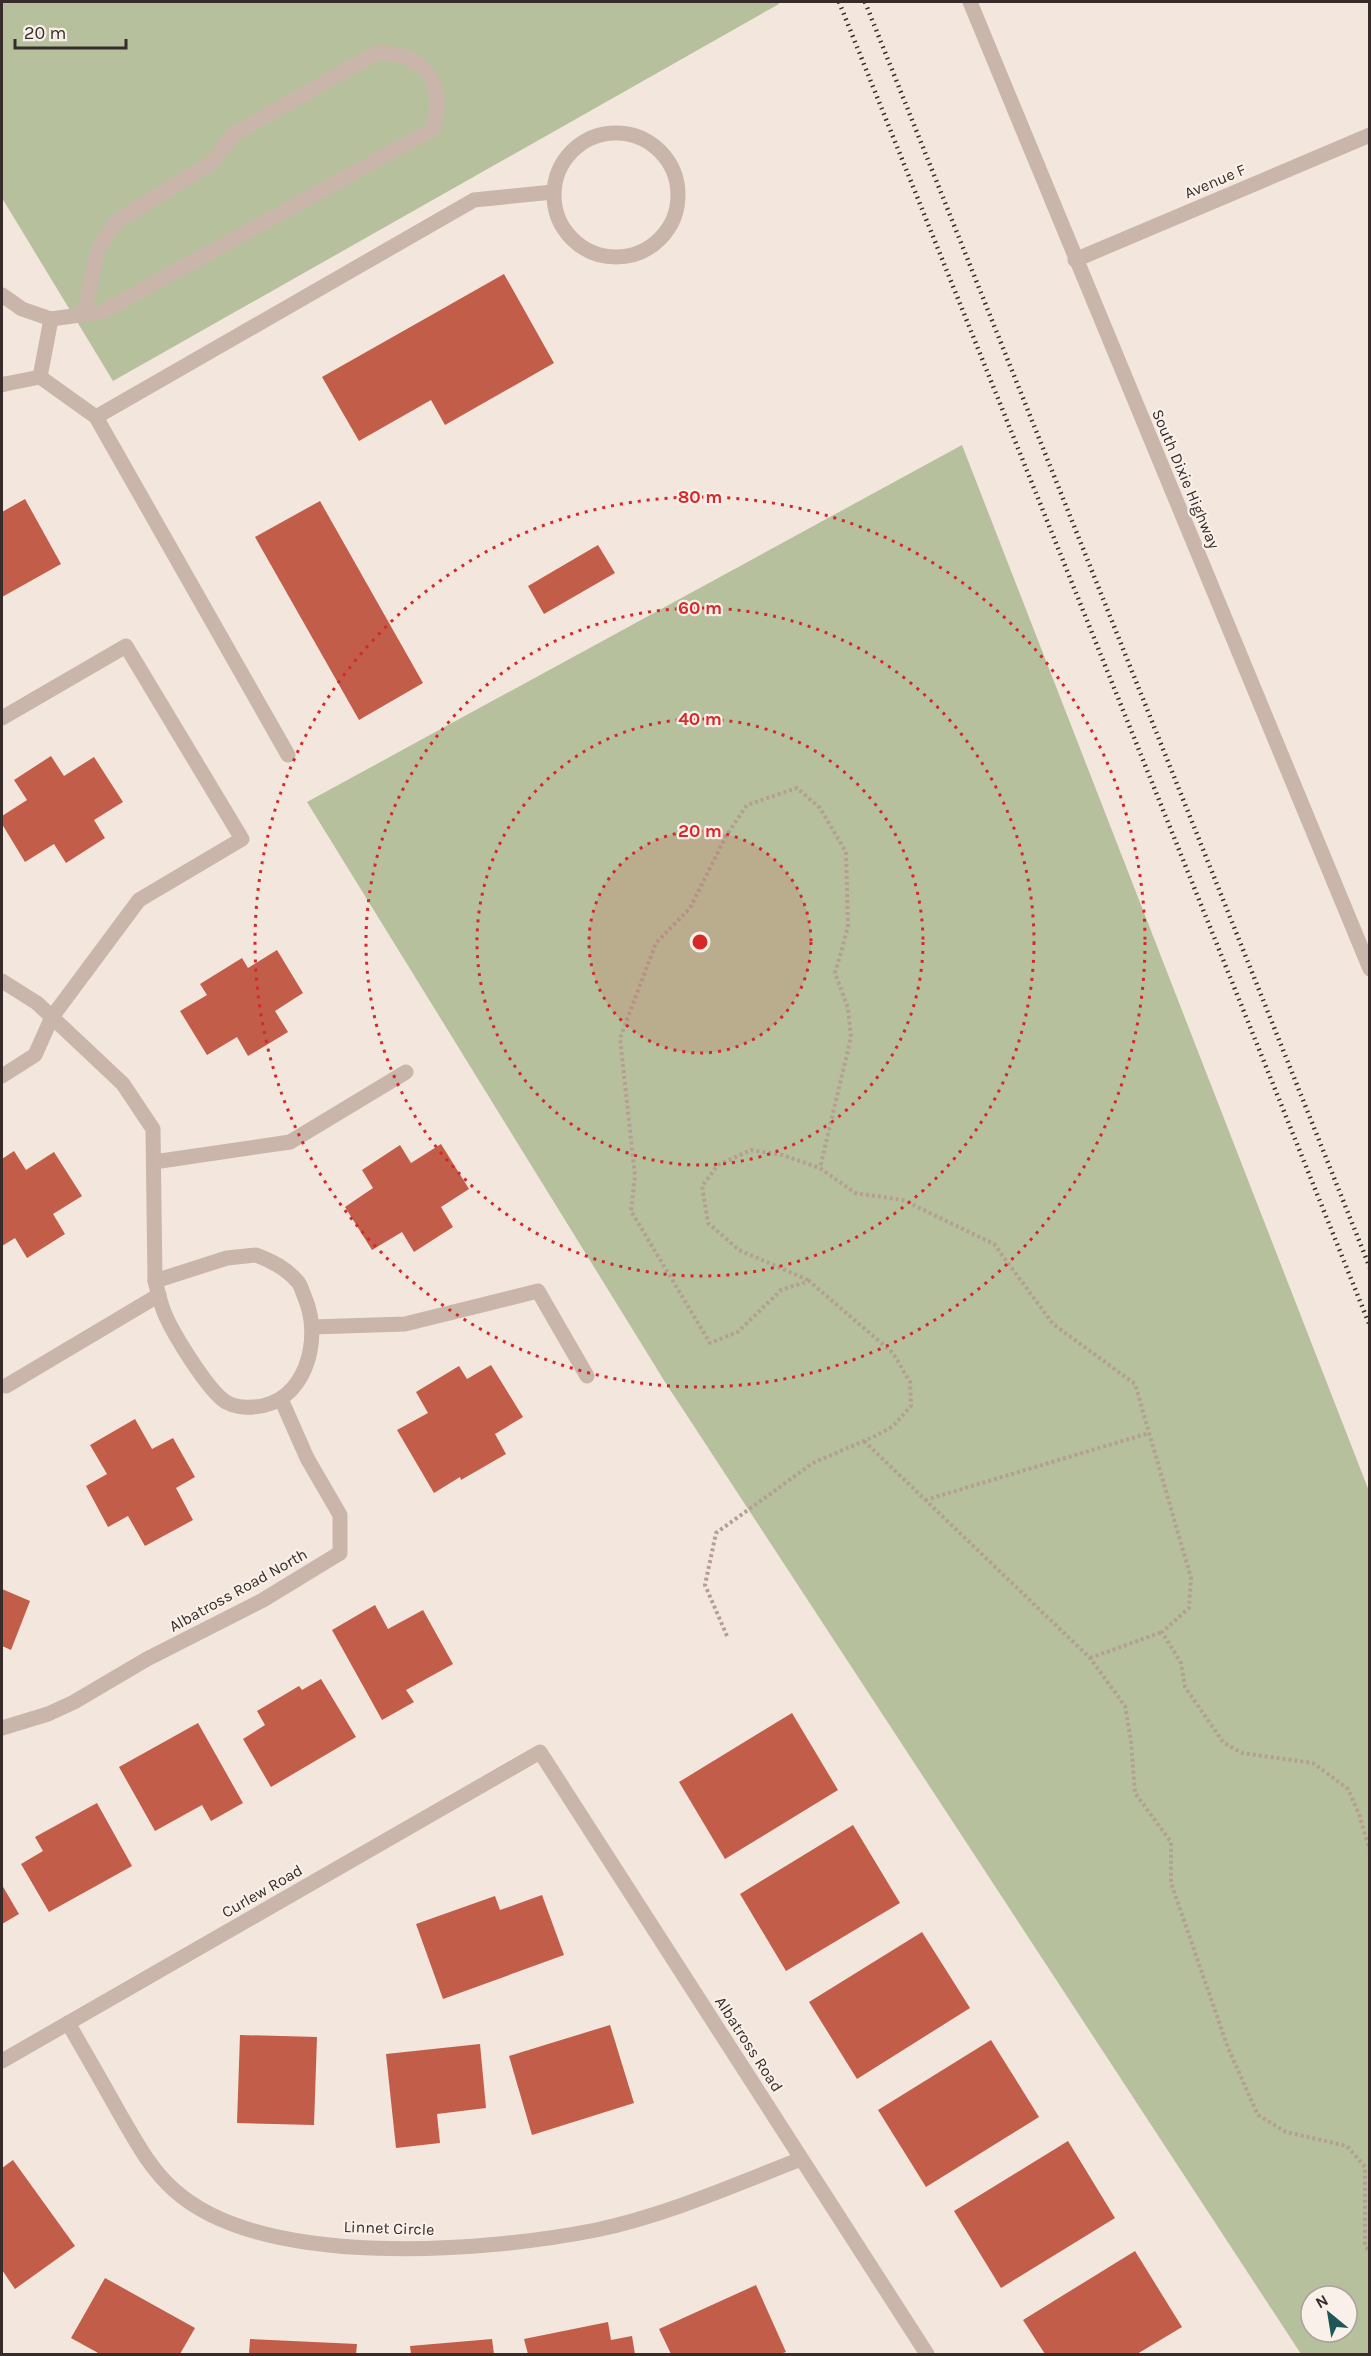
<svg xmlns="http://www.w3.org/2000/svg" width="1371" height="2356" viewBox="0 0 1371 2356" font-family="Karla,sans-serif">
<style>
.green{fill:#b7c09d;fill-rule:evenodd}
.building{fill:#c25d4a}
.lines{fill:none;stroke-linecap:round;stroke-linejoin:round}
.path{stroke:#b59f93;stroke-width:4;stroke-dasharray:3 3;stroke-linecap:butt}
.service{stroke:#c9b5a9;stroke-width:15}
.minor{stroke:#c9b5a9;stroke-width:15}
.tertiary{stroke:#c9b5a9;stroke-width:15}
.rail{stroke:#372c29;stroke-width:4.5;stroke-dasharray:1.5 4.5;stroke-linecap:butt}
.ring{fill:none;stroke:#d62828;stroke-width:3;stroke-dasharray:3 6}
.labels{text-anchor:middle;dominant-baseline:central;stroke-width:4.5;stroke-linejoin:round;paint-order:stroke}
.street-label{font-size:16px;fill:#372c29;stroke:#f9f0e9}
.centre{fill:#d62828;stroke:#f9f0e9;stroke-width:3}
.ring-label{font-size:18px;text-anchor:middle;font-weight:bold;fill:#d62828;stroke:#f9f0e9;stroke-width:4.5;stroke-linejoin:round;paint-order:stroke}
</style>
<rect width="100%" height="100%" fill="#f2e6dd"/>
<g class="green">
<polygon points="2,2 778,2 779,4 113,381 2,198"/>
<path d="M962 445 1369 1491V2354H1301L665 1382 307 802ZM1311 2296H1347V2332H1311Z"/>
</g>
<g class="building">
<polygon points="504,274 554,363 445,425 431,400 359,441 322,377"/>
<polygon points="25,499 61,564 2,597 2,512"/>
<polygon points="320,501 423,683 359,720 255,537"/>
<polygon points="598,545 615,573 544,614 528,586"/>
<polygon points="51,756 64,776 94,757 123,802 94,820 105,838 66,863 54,844 25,862 2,824 2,816 27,800 14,780"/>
<polygon points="277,950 303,993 275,1011 288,1032 248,1056 237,1037 207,1055 180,1011 207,995 200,984 242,958 248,968"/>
<polygon points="441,1144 469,1189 441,1207 453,1227 414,1252 402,1232 372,1250 345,1207 373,1188 362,1170 400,1145 411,1163"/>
<polygon points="14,1151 26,1170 54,1152 82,1196 53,1214 65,1234 27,1258 15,1238 2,1246 2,1159"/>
<polygon points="491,1365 523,1417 495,1434 506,1454 461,1480 460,1477 434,1493 397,1430 428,1413 416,1392 459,1366 467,1379"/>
<polygon points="135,1419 152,1449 173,1438 195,1477 176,1488 193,1520 145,1546 128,1516 108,1527 86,1486 107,1474 90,1445"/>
<polygon points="2,1589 30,1601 11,1650 2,1646"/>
<polygon points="375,1605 388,1629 423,1610 453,1664 406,1690 414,1702 382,1720 332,1630"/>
<polygon points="321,1679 356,1737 271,1787 243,1739 265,1725 257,1711 299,1686 302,1690"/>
<polygon points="792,1713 838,1790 725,1859 679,1782"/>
<polygon points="198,1723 243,1803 211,1821 202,1805 155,1831 119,1767"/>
<polygon points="97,1803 132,1866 49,1912 21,1864 43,1851 35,1837"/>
<polygon points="853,1825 900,1903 786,1971 740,1894"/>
<polygon points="2,1885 19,1914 2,1924"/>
<polygon points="542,1895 564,1955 443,1999 416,1924 495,1896 500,1910"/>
<polygon points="922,1932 970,2008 857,2079 809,2002"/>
<polygon points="610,2025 634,2103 532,2135 509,2056"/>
<polygon points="240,2035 317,2037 314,2125 237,2123"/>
<polygon points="991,2040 1039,2117 926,2187 878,2110"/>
<polygon points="480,2044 486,2108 437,2114 440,2143 396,2148 386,2054"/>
<polygon points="1068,2141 1115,2218 1001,2288 954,2211"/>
<polygon points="13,2160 75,2246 15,2289 2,2270 2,2168"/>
<polygon points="1135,2251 1182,2327 1137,2354 1045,2354 1023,2320"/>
<polygon points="105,2278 195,2328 180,2354 100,2354 71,2338"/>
<polygon points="756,2285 786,2352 780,2354 671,2354 659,2329"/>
<polygon points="608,2322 611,2340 632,2336 635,2354 528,2354 524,2339"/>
<polygon points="250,2339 357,2344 356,2354 249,2354"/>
<polygon points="492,2339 494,2354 411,2354 410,2346"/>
</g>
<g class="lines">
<g class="path">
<polyline points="808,1280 739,1250 708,1223 702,1186 718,1165 751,1150 782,1155 820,1168"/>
<polyline points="864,1441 1090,1658 1125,1706 1131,1741 1135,1793 1171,1842 1171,1883 1228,2048 1258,2115 1286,2132 1347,2146 1365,2167 1365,2247 1370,2251"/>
<polyline points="925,1500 1149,1433"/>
<polyline points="727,1636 705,1585 716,1533 813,1463 875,1436 892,1427 911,1406 910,1382 893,1353 809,1281 781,1290 738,1332 710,1343 631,1211 635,1176 620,1038 656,943 690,908 726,836 747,805 797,788 820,808 846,852 848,927 835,973 848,1008 851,1037 820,1168 855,1193 903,1200 994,1244 1053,1324 1135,1384 1191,1578 1189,1608 1162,1632 1181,1663 1185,1687 1223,1742 1242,1753 1313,1763 1348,1789 1359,1814 1370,1851"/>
<polyline points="1090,1658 1162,1632"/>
</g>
<g class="service">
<circle cx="616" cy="195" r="62"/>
<path d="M40 377 51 319 102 312 433 129C447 83 424 52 376 53L234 134 211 163 117 221 98 249 84 314"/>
<polyline points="5,384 40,377 96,417 288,755"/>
<polyline points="96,417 474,200 553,192"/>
<polyline points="2,718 126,646 242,839 139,900 52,1017 35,1055 2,1076"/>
<polyline points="154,1162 290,1142 406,1072"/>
<polyline points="312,1327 405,1324 538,1291 587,1376"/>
<polyline points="6,1386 159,1295"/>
</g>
<g class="minor">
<polyline points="1075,260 1370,135"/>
<polyline points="2,295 22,309 51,319"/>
<polyline points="2,385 5,384"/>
<polyline points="2,981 37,1003 123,1084 153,1129 155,1281"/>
<path d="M256 1255C272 1261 286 1268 298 1282 301 1286 303 1293 305 1298 323 1340 305 1405 253 1407 244 1408 233 1406 226 1402 208 1391 172 1332 164 1312 160 1302 158 1291 155 1281L227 1258Z"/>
<polyline points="2,1728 48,1714 74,1702 147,1659 263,1600 340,1553 340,1515 307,1458 281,1399"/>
<path d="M68 2023C84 2051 101 2080 117 2109 134 2138 149 2168 174 2190 263 2270 486 2252 596 2230 667 2215 734 2185 801 2159"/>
<polyline points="2,2061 540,1752 927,2354"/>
</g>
<polyline class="tertiary" points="970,2 1370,969"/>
<g class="rail">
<polyline points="839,2 1370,1326"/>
<polyline points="865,2 1370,1268"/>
</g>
</g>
<circle cx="700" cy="942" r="111" fill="#d62828" fill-opacity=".12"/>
<g class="ring">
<circle cx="700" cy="942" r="111"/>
<circle cx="700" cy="942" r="223"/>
<circle cx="700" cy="942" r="334"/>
<circle cx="700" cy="942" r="445"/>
</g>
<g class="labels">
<g class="street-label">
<text transform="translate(1215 181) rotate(-23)">Avenue F</text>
<text transform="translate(1186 479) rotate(67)">South Dixie Highway</text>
<text transform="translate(238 1590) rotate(-29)">Albatross Road North</text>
<text transform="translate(262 1891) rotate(-30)">Curlew Road</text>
<text transform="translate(749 2044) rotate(57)">Albatross Road</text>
<text transform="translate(389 2228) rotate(2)">Linnet Circle</text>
</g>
</g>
<circle cx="700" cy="942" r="9" class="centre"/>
<g class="ring-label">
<text x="700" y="503">80 m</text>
<text x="700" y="614">60 m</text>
<text x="700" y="725">40 m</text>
<text x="700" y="837">20 m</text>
</g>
<rect width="1371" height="2356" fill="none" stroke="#372c29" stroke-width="6"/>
<g transform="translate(1329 2314) rotate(330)"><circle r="28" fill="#f9f0e9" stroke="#aba29c" stroke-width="1.5"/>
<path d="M0-4.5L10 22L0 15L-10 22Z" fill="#1f5756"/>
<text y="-9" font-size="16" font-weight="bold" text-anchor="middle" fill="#372c29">N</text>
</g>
<path d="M15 39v9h111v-9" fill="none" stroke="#372c29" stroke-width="3"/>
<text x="24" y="39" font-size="18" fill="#372c29" stroke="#f9f0e9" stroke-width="4.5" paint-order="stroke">20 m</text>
</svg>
